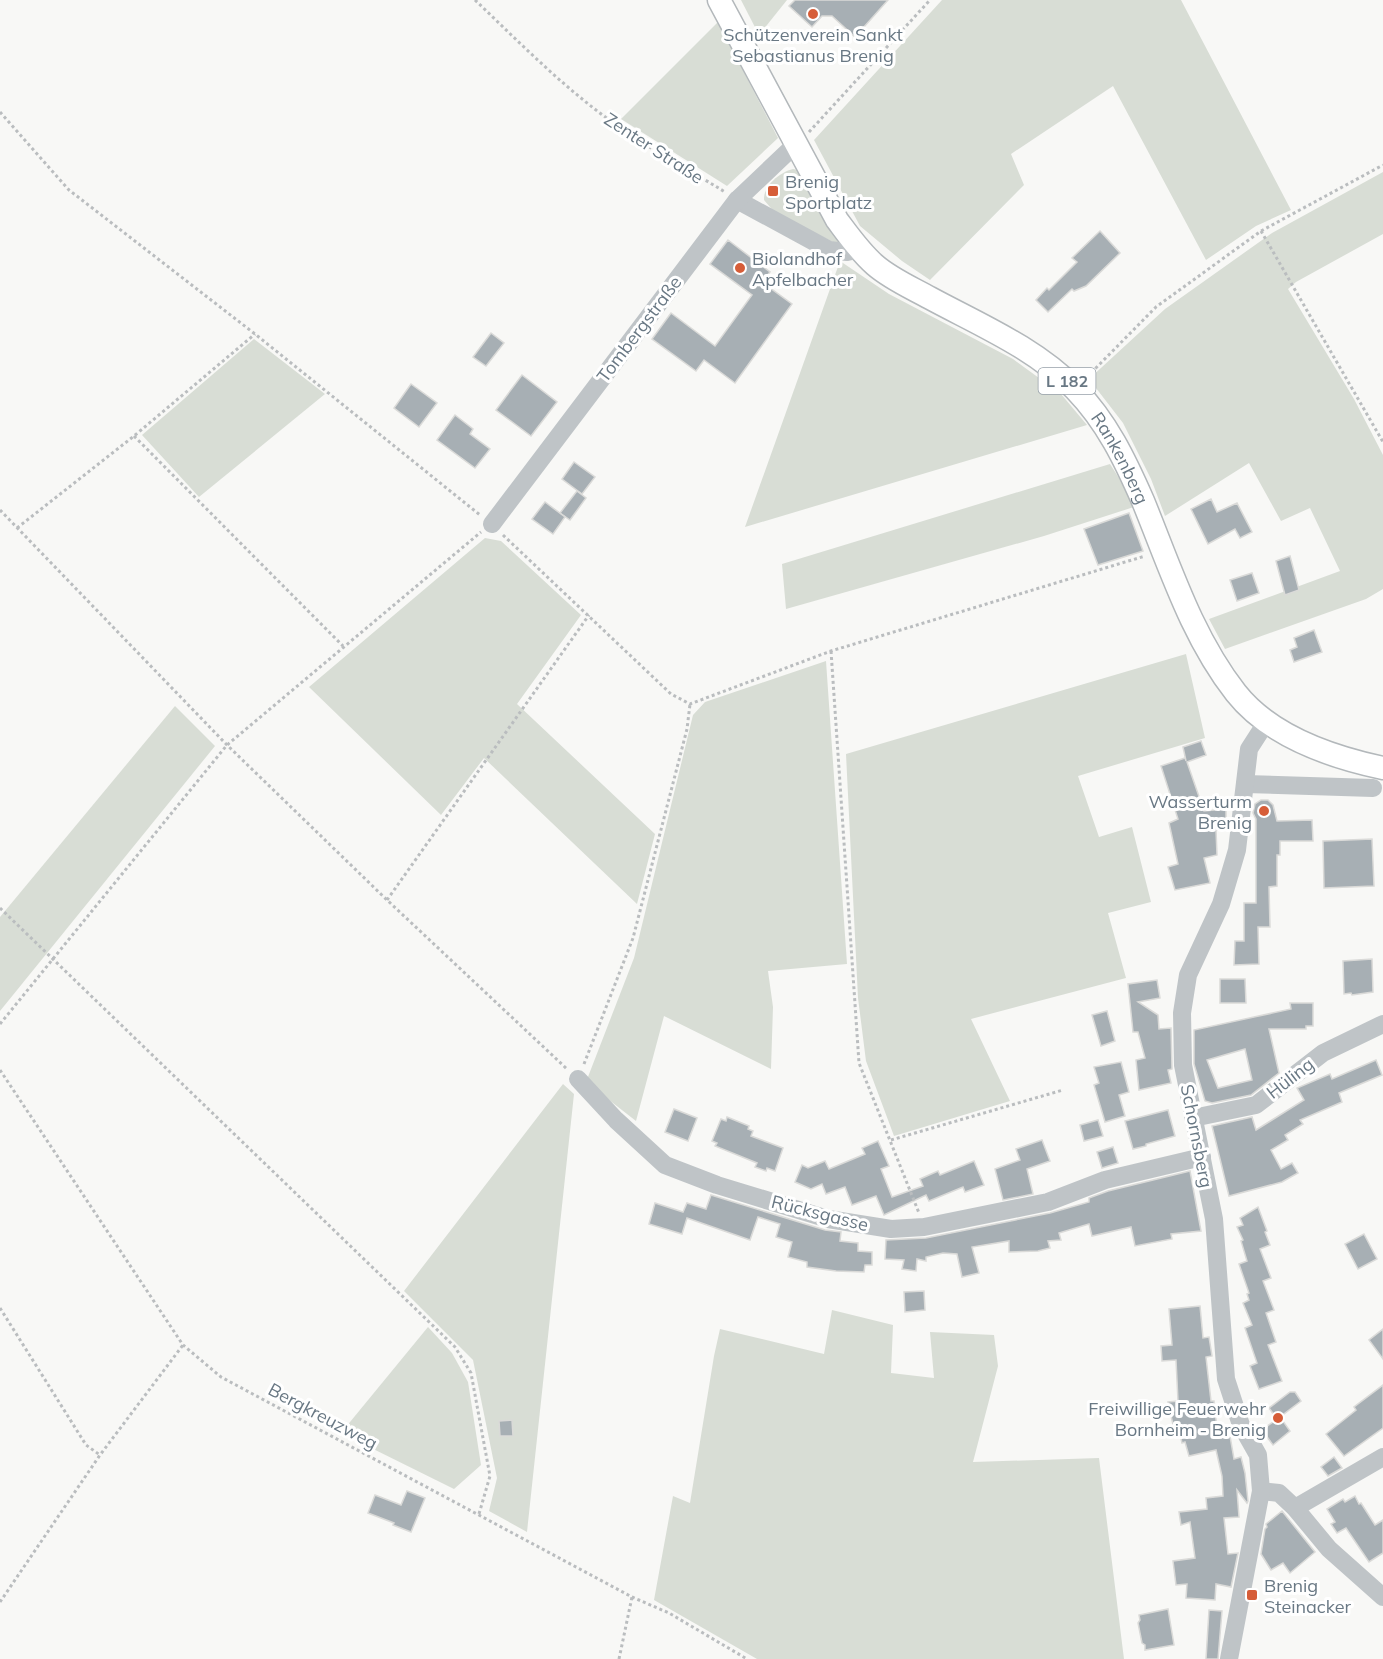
<svg xmlns="http://www.w3.org/2000/svg" width="1383" height="1659" viewBox="0 0 1383 1659" font-family="Mulish,sans-serif">
<style>
.green{fill:#d8ddd5}
.building{fill:#a7afb4;stroke:#dadad8;stroke-width:1.5;fill-rule:evenodd}
.lines{fill:none;stroke-linecap:round;stroke-linejoin:round}
.major-casing{stroke:#b3b8bb;stroke-width:25}
.path{stroke:#babdbf;stroke-width:3;stroke-dasharray:3 3;stroke-linecap:butt}
.minor{stroke:#bfc4c7;stroke-width:18}
.major{stroke:#fff;stroke-width:22}
.poi-dot{fill:#d65d38;stroke:#fff;stroke-width:2}
.labels{text-anchor:middle;dominant-baseline:central;stroke-width:6;stroke-linejoin:round;paint-order:stroke}
.shield{fill:#fff;stroke:#96a0a9;stroke-width:1.5}
.shield-label{font-size:16px;font-weight:bold;fill:#697884}
.poi-label{font-size:18px;fill:#697884;stroke:#fff;text-anchor:start}
.street-label{font-size:18px;fill:#697884;stroke:#fff}
</style>
<rect width="100%" height="100%" fill="#f8f8f6"/>
<g class="green">
<polygon points="741,0 787,0 759,35"/>
<polygon points="942,0 1181,0 1291,210 1256,226 1206,260 1113,86 1011,154 1024,185 930,280 902,261 860,226 814,140"/>
<polygon points="718,22 778,138 727,186 621,119"/>
<path d="M793 169 798 170 840 237 837 244 776 214 764 200C763 186 780 172 793 169Z"/>
<polygon points="1383,172 1383,234 1296,282 1288,289 1354,399 1383,455 1383,589 1366,599 1225,649 1209,619 1340,571 1310,508 1281,521 1249,463 1165,516 1151,479 1123,423 1089,379 1165,309 1272,233"/>
<polygon points="840,261 889,294 1013,359 1061,394 1087,425 745,527"/>
<polygon points="254,339 325,394 199,497 142,435"/>
<polygon points="1110,464 1137,506 1044,536 786,609 782,564"/>
<polygon points="485,538 501,541 581,615 517,704 655,834 637,904 484,758 441,815 309,687"/>
<polygon points="1186,654 1205,738 1078,776 1099,837 1132,827 1151,902 1108,913 1126,978 971,1019 1010,1101 894,1136 866,1061 858,998 846,754"/>
<polygon points="826,661 847,964 768,971 773,1007 771,1069 664,1016 636,1121 586,1082 634,958 693,715 705,702"/>
<polygon points="175,706 215,746 0,1011 0,917"/>
<polygon points="563,1084 574,1094 527,1532 489,1511 497,1478 473,1360 404,1291"/>
<polygon points="832,1310 893,1325 891,1373 934,1378 930,1332 994,1335 998,1366 973,1462 1099,1458 1124,1659 757,1659 654,1600 673,1496 690,1503 714,1356 720,1329 824,1354"/>
<polygon points="428,1327 452,1353 468,1382 481,1465 454,1489 341,1433"/>
</g>
<g class="building">
<polygon points="795,0 888,0 855,37 832,16 822,16 812,27 789,6"/>
<polygon points="1100,231 1120,253 1086,286 1074,291 1072,289 1048,312 1036,300 1047,288 1049,290 1077,262 1072,258"/>
<polygon points="728,240 770,272 762,282 792,304 735,383 704,360 696,371 652,339 671,313 715,346 752,295 710,264"/>
<polygon points="491,333 504,343 486,366 473,357"/>
<polygon points="522,375 557,402 531,436 496,410"/>
<polygon points="411,384 437,403 419,427 394,408"/>
<polygon points="455,415 473,429 470,434 490,449 475,468 437,440"/>
<polygon points="574,462 595,477 582,494 562,479"/>
<polygon points="577,491 586,498 570,520 560,513"/>
<polygon points="1211,499 1217,512 1237,503 1252,532 1240,538 1235,529 1208,544 1191,509"/>
<polygon points="545,502 565,517 553,534 532,519"/>
<polygon points="1129,513 1143,551 1098,565 1084,529"/>
<polygon points="1290,556 1299,590 1285,595 1276,561"/>
<polygon points="1252,573 1259,593 1237,601 1230,580"/>
<polygon points="1314,630 1322,652 1294,662 1290,650 1297,647 1294,638"/>
<polygon points="1201,741 1206,755 1187,762 1204,811 1226,809 1226,830 1216,830 1217,855 1204,858 1210,883 1175,890 1168,867 1178,864 1169,823 1178,819 1161,766 1185,758 1186,761 1183,747"/>
<polygon points="1261,800 1268,800 1273,805 1277,821 1312,820 1313,841 1280,841 1280,855 1277,855 1277,886 1269,887 1270,927 1258,927 1259,964 1234,965 1235,941 1244,941 1244,903 1256,903 1256,819 1253,813 1255,804"/>
<polygon points="1372,839 1374,886 1324,888 1323,841"/>
<polygon points="1372,959 1373,992 1352,995 1351,993 1344,994 1343,961"/>
<polygon points="1220,979 1245,979 1246,1003 1220,1003"/>
<polygon points="1157,980 1160,998 1138,1002 1158,1015 1159,1029 1171,1028 1172,1069 1168,1070 1171,1083 1139,1090 1136,1060 1145,1058 1138,1032 1133,1032 1128,984"/>
<path d="M1290 1003H1313V1026H1306V1029H1269L1279 1073 1251 1095 1212 1103 1205 1101 1194 1064V1030L1291 1009ZM1245 1049 1252 1080 1218 1088 1207 1060Z"/>
<polygon points="1107,1011 1115,1041 1101,1046 1092,1015"/>
<polygon points="1376,1060 1382,1075 1339,1093 1342,1102 1300,1120 1303,1124 1285,1135 1288,1140 1271,1150 1281,1169 1292,1163 1298,1173 1282,1182 1229,1196 1212,1126 1252,1117 1256,1130 1304,1100 1297,1088 1330,1074 1332,1079"/>
<polygon points="1121,1062 1129,1092 1119,1095 1125,1116 1105,1122 1094,1085 1099,1083 1094,1067"/>
<polygon points="674,1109 697,1118 688,1141 665,1132"/>
<polygon points="1168,1110 1175,1136 1146,1144 1146,1146 1133,1149 1125,1121"/>
<polygon points="727,1117 749,1126 748,1129 753,1131 751,1136 783,1148 775,1171 767,1168 766,1171 755,1167 757,1163 715,1146 717,1143 712,1141 721,1119 726,1121"/>
<polygon points="1098,1120 1103,1136 1084,1141 1080,1125"/>
<polygon points="1042,1140 1050,1161 1027,1169 1033,1194 1003,1200 995,1169 1020,1160 1016,1149"/>
<polygon points="878,1141 889,1166 881,1169 892,1197 923,1186 920,1179 938,1171 940,1175 974,1161 984,1185 965,1192 963,1187 929,1201 926,1195 884,1215 876,1196 852,1205 845,1187 826,1194 822,1184 811,1189 795,1182 802,1165 808,1168 825,1161 829,1169 865,1154 862,1148"/>
<polygon points="1113,1147 1118,1163 1102,1168 1097,1152"/>
<polygon points="1190,1171 1201,1231 1171,1234 1172,1239 1135,1246 1131,1227 1092,1236 1089,1224 1059,1233 1061,1240 1048,1241 1050,1248 1038,1251 1009,1252 1009,1241 972,1247 979,1273 962,1277 957,1254 943,1253 926,1257 926,1261 917,1259 916,1271 902,1269 904,1260 885,1259 886,1240 926,1238 1050,1213 1089,1202 1089,1198 1108,1191"/>
<polygon points="711,1195 825,1230 841,1232 840,1241 858,1243 858,1251 872,1252 872,1265 865,1265 864,1272 836,1271 807,1267 807,1262 788,1257 792,1242 776,1237 780,1224 758,1217 750,1240 687,1218 682,1234 649,1224 655,1203 683,1212 687,1203 706,1209"/>
<polygon points="1258,1207 1267,1231 1265,1232 1270,1245 1260,1249 1271,1278 1263,1281 1274,1310 1266,1313 1276,1342 1268,1345 1282,1381 1259,1389 1250,1366 1257,1363 1245,1328 1252,1325 1243,1303 1249,1300 1247,1294 1249,1293 1239,1264 1247,1261 1241,1241 1243,1240 1237,1227 1243,1225 1240,1218"/>
<polygon points="1364,1234 1377,1259 1358,1269 1345,1244"/>
<polygon points="924,1291 925,1310 905,1312 904,1292"/>
<polygon points="1200,1306 1203,1338 1209,1337 1212,1356 1206,1357 1211,1401 1214,1401 1218,1438 1230,1436 1234,1459 1241,1457 1245,1473 1248,1501 1247,1503 1237,1490 1239,1517 1224,1518 1228,1554 1238,1553 1231,1587 1216,1584 1215,1600 1186,1598 1187,1584 1176,1585 1173,1561 1195,1558 1190,1522 1181,1525 1179,1512 1207,1509 1206,1498 1223,1496 1222,1476 1216,1450 1189,1456 1185,1442 1182,1443 1180,1434 1175,1434 1168,1402 1178,1401 1176,1360 1162,1361 1161,1346 1172,1345 1169,1309"/>
<polygon points="1383,1329 1383,1359 1369,1340"/>
<polygon points="1383,1385 1383,1428 1344,1456 1326,1434 1356,1410 1354,1407"/>
<polygon points="1290,1392 1295,1392 1301,1401 1280,1417 1290,1431 1273,1445 1262,1430 1277,1419 1269,1408"/>
<polygon points="512,1420 513,1436 500,1436 499,1421"/>
<polygon points="1334,1457 1342,1468 1328,1476 1321,1467"/>
<polygon points="407,1491 425,1498 411,1532 393,1525 394,1523 368,1513 375,1495 401,1505"/>
<polygon points="1355,1496 1359,1504 1361,1503 1375,1525 1383,1520 1383,1553 1369,1562 1346,1528 1337,1533 1331,1524 1335,1522 1327,1509 1343,1499 1345,1502"/>
<polygon points="1282,1511 1315,1552 1290,1573 1283,1563 1271,1570 1261,1554 1265,1529 1267,1527 1266,1524"/>
<polygon points="1168,1609 1174,1645 1145,1650 1145,1645 1142,1643 1138,1623 1140,1620 1139,1615"/>
<polygon points="1209,1610 1222,1611 1218,1659 1206,1659"/>
</g>
<g class="lines">
<defs>
<g id="major">
<path id="s1" d="M719 0 837 220C849 236 860 252 875 265 891 279 912 288 930 298 980 325 1035 348 1075 389 1107 422 1125 460 1143 501 1170 567 1192 637 1236 693 1270 736 1331 757 1383 768"/>
</g>
</defs>
<use href="#major" class="major-casing"/>
<g class="path">
<path d="M475 0C519 42 562 86 612 122 647 148 688 169 725 192"/>
<polyline points="0,112 69,190 255,334 480,515"/>
<polyline points="809,132 930,0"/>
<polyline points="1261,231 1383,442"/>
<polyline points="1087,377 1156,307 1261,231 1383,165"/>
<polyline points="134,436 343,646"/>
<polyline points="0,510 227,745 387,900 567,1069"/>
<polyline points="17,528 134,436 255,334"/>
<polyline points="503,535 671,694 690,704 831,651 1145,556"/>
<polyline points="831,651 859,1063 919,1213"/>
<polyline points="387,900 589,615"/>
<polyline points="0,908 455,1347 471,1373 490,1476 479,1514"/>
<polyline points="0,1024 227,745 481,532"/>
<polyline points="584,1064 633,938 687,729 690,704"/>
<polyline points="0,1070 183,1345 221,1377 632,1597 669,1613 747,1659"/>
<polyline points="891,1140 1063,1090"/>
<polyline points="0,1308 86,1445 100,1455"/>
<polyline points="0,1602 100,1455 183,1345"/>
<polyline points="619,1659 632,1597"/>
</g>
<g class="minor">
<polyline points="737,200 829,250 847,252 859,249"/>
<polyline points="492,524 737,200 797,143"/>
<polyline points="1245,784 1373,788"/>
<polyline points="578,1079 616,1120 665,1165 717,1185 828,1219 891,1229 924,1227 1048,1202 1105,1180 1202,1157"/>
<polyline points="1193,1118 1256,1105 1323,1053 1383,1024"/>
<polyline points="1261,1491 1279,1493 1295,1508 1329,1549 1383,1597"/>
<polyline points="1295,1508 1383,1457"/>
<polyline points="1229,1659 1261,1491 1258,1455 1241,1425 1226,1379 1214,1219 1183,1065 1182,1013 1188,975 1221,904 1237,850 1249,749 1267,721"/>
</g>
<use href="#major" class="major"/>
</g>
<g class="poi-dot">
<circle cx="813" cy="14" r="6"/>
<rect x="767" y="185" width="12" height="12" rx="3"/>
<circle cx="740" cy="268" r="6"/>
<circle cx="1264" cy="811" r="6"/>
<circle cx="1278" cy="1418" r="6"/>
<rect x="1246" y="1589" width="12" height="12" rx="3"/>
</g>
<g class="labels">
<rect class="shield" x="1038.5" y="368" width="57" height="26" rx="4.5"/>
<g class="shield-label">
<text x="1067" y="381">L 182</text>
</g>
<g class="poi-label">
<text x="813" y="34" text-anchor="middle">Schützenverein Sankt<tspan x="813" dy="21">Sebastianus Brenig</tspan></text>
<text x="785" y="181">Brenig<tspan x="785" dy="21">Sportplatz</tspan></text>
<text x="752" y="258">Biolandhof<tspan x="752" dy="21">Apfelbacher</tspan></text>
<text x="1252" y="801" text-anchor="end">Wasserturm<tspan x="1252" dy="21">Brenig</tspan></text>
<text x="1266" y="1408" text-anchor="end">Freiwillige Feuerwehr<tspan x="1266" dy="21">Bornheim - Brenig</tspan></text>
<text x="1264" y="1585">Brenig<tspan x="1264" dy="21">Steinacker</tspan></text>
</g>
<g class="street-label">
<text transform="translate(654 148) rotate(33)">Zenter Straße</text>
<text transform="translate(639 329) rotate(-53)">Tombergstraße</text>
<text stroke="none"><textPath href="#s1" startOffset="628">Rankenberg</textPath></text>
<text transform="translate(1290 1078) rotate(-38)">Hüling</text>
<text transform="translate(1197 1136) rotate(79)">Schornsberg</text>
<text transform="translate(820 1213) rotate(14)">Rücksgasse</text>
<text transform="translate(323 1416) rotate(28)">Bergkreuzweg</text>
</g>
</g>
</svg>
